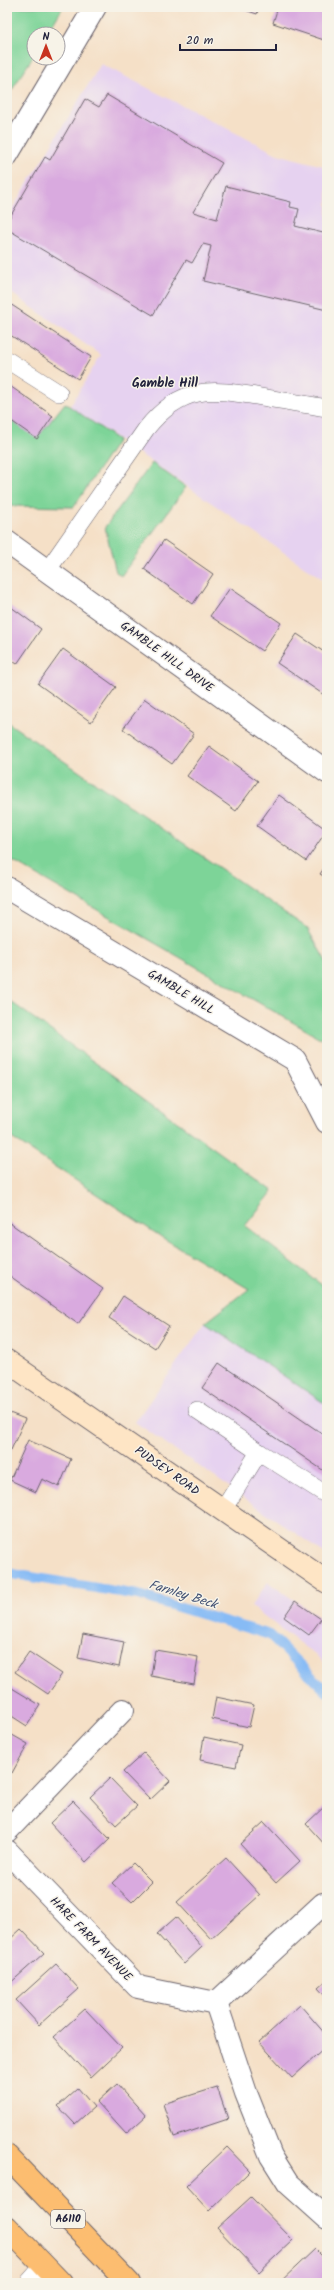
<svg xmlns="http://www.w3.org/2000/svg" width="334" height="2290" viewBox="0 0 334 2290" font-family="Kalam,sans-serif">
<style>
.built{fill:#e6d2f0}
.green{fill:#7dd498;stroke:#507b6a}
.lines{fill:none;stroke-linecap:round;stroke-linejoin:round}
.stream{stroke:#87bbf5;stroke-width:10}
.building{fill:#d9aadf}
.lane-casing{stroke:#6c646c;stroke-width:18}
.street-casing{stroke:#6c646c;stroke-width:24}
.secondary-casing{stroke:#6c646c;stroke-width:24}
.highway-casing{stroke:#6c646c;stroke-width:24}
.lane{stroke:#fff;stroke-width:17}
.street{stroke:#fff;stroke-width:22}
.secondary{stroke:#fee5c5;stroke-width:22}
.highway{stroke:#fcbd6f;stroke-width:22}
.labels{text-anchor:middle;dominant-baseline:central;stroke-width:3;stroke-linejoin:round;paint-order:stroke}
.shield{fill:#f7f3e8;stroke:#62616f;stroke-width:1}
.shield-label{font-size:11px;font-weight:bold;fill:#22223b}
.street-label{font-size:12px;fill:#22223b;stroke:#f7f3e8}
.neighbourhood-label{font-size:13px;font-weight:bold;fill:#22223b;stroke:#f7f3e8}
.water-label{font-size:13px;font-style:italic;fill:#405073;stroke:#f7f3e8}
</style>
<rect width="100%" height="100%" fill="#f7f3e8"/>
<filter id="ink" filterUnits="userSpaceOnUse"><feTurbulence type="fractalNoise" baseFrequency=".025" numOctaves="2"/><feDisplacementMap in="SourceGraphic" scale="8" xChannelSelector="R" yChannelSelector="G"/><feConvolveMatrix kernelMatrix="1 2 1 2 8 2 1 2 1" color-interpolation-filters="sRGB"/></filter>
<filter id="wash" filterUnits="userSpaceOnUse"><feTurbulence type="fractalNoise" baseFrequency=".012" numOctaves="4" result="noise"/><feDisplacementMap in="SourceGraphic" scale="16" xChannelSelector="R" yChannelSelector="G"/><feGaussianBlur stdDeviation="0.9" result="paint"/><feColorMatrix in="noise" values="0 0 0 0 0 0 0 0 0 0 0 0 0 0 0 0 0 1.4 0 .05"/><feComposite in="paint" operator="in"/></filter>
<g filter="url(#wash)">
<rect width="100%" height="100%" fill="#f5e0c7"/>
<g class="built">
<polygon points="101,64 277,154 327,167 327,582 70,406 101,355 7,290 7,217"/>
<polygon points="205,1323 327,1405 327,1555 135,1422"/>
<polygon points="268,1582 327,1623 327,1664 251,1606"/>
</g>
<g class="green">
<polygon points="7,7 63,7 47,34 34,34 34,55 12,90 7,94"/>
<polygon points="65,403 118,440 74,507 10,506 7,503 7,418 37,438"/>
<polygon points="152,463 186,487 121,576 116,572 105,527"/>
<polygon points="7,722 307,928 327,963 327,1042 7,858"/>
<polygon points="7,999 273,1191 245,1226 327,1289 327,1405 205,1323 249,1289 163,1238 7,1135"/>
</g>
<g class="lines">
<polyline class="stream" points="7,1573 138,1595 270,1635 327,1692"/>
</g>
<g id="blocks">
<g class="building">
<polygon points="236,7 259,7 257,14"/>
<polygon points="278,7 327,7 327,41 273,23"/>
<polygon points="107,95 222,163 193,212 217,219 226,186 291,202 290,207 299,209 295,226 327,234 327,310 203,281 211,246 203,244 192,263 186,260 153,315 7,229 7,222 45,157 50,160 85,99 99,107"/>
<polygon points="7,302 91,357 78,379 7,333"/>
<polygon points="7,384 53,416 37,439 7,418"/>
<polygon points="164,540 213,574 193,604 144,569"/>
<polygon points="230,588 281,623 262,651 210,616"/>
<polygon points="7,604 41,629 17,664 7,657"/>
<polygon points="297,634 327,654 327,697 277,663"/>
<polygon points="63,649 116,687 91,722 38,684"/>
<polygon points="145,699 194,734 172,764 123,729"/>
<polygon points="209,746 258,781 236,811 187,776"/>
<polygon points="279,795 327,830 306,861 257,826"/>
<polygon points="327,864 327,878 320,874"/>
<polygon points="7,1221 103,1289 78,1324 7,1274"/>
<polygon points="123,1296 169,1326 155,1348 109,1318"/>
<polygon points="219,1363 327,1437 327,1473 202,1388"/>
<polygon points="7,1412 25,1419 11,1450 7,1448"/>
<polygon points="28,1440 71,1459 59,1487 42,1479 36,1492 10,1480"/>
<polygon points="295,1601 321,1619 309,1635 284,1617"/>
<polygon points="83,1634 124,1642 119,1667 78,1658"/>
<polygon points="155,1650 198,1657 194,1684 151,1676"/>
<polygon points="29,1652 62,1674 48,1694 15,1672"/>
<polygon points="7,1685 40,1705 27,1726 7,1713"/>
<polygon points="216,1697 254,1705 249,1727 212,1719"/>
<polygon points="7,1732 28,1744 12,1773 7,1770"/>
<polygon points="204,1737 241,1745 236,1767 200,1760"/>
<polygon points="144,1753 170,1781 150,1800 123,1772"/>
<polygon points="110,1778 137,1806 116,1825 90,1797"/>
<polygon points="73,1801 110,1839 86,1862 50,1823"/>
<polygon points="326,1805 327,1807 327,1847 306,1824"/>
<polygon points="264,1822 300,1861 276,1883 240,1844"/>
<polygon points="226,1858 260,1895 211,1939 177,1902"/>
<polygon points="133,1863 152,1882 132,1902 112,1883"/>
<polygon points="176,1917 202,1947 184,1964 157,1934"/>
<polygon points="21,1929 44,1953 7,1986 7,1942"/>
<polygon points="56,1964 79,1989 39,2025 16,2000"/>
<polygon points="327,1980 327,1998 318,1988"/>
<polygon points="300,2005 327,2036 327,2046 292,2078 259,2042"/>
<polygon points="85,2009 122,2048 91,2077 54,2037"/>
<polygon points="117,2084 146,2116 126,2134 97,2102"/>
<polygon points="217,2087 228,2119 174,2137 163,2104"/>
<polygon points="78,2088 94,2107 75,2124 58,2106"/>
<polygon points="227,2147 250,2171 209,2211 186,2186"/>
<polygon points="251,2197 293,2240 259,2272 217,2228"/>
<polygon points="315,2249 327,2261 327,2283 279,2283"/>
</g>
</g>
</g>
<g filter="url(#ink)">
<use href="#blocks" fill-opacity="0" stroke="#6c646c" stroke-width="1"/>
<g class="lines">
<defs>
<g id="lane">
<polyline points="7,360 59,393"/>
<path d="M47 571 146 429C181 385 210 388 261 397 283 401 305 404 327 408"/>
<polyline points="197,1410 259,1452 223,1510"/>
<polyline points="259,1452 327,1495"/>
<polyline points="28,2283 44,2265"/>
</g>
<g id="street">
<polyline points="7,155 95,7"/>
<polyline points="7,542 327,772"/>
<polyline points="7,888 295,1060 327,1122"/>
<polyline points="7,1831 123,1710"/>
<polyline points="7,1851 138,1987 216,2003 246,2093 271,2156 288,2183 327,2218"/>
<polyline points="216,2003 323,1904"/>
</g>
<polyline id="secondary" points="7,1361 327,1582"/>
<g id="highway">
<polyline points="7,2156 129,2283"/>
<polyline points="7,2227 61,2283"/>
</g>
</defs>
<use href="#lane" class="lane-casing"/>
<use href="#street" class="street-casing"/>
<use href="#secondary" class="secondary-casing"/>
<use href="#highway" class="highway-casing"/>
<use href="#lane" class="lane"/>
<use href="#street" class="street"/>
<use href="#secondary" class="secondary"/>
<use href="#highway" class="highway"/>
</g>
</g>
<g class="labels">
<rect class="shield" x="51" y="2210" width="34" height="18" rx="3"/>
<g class="shield-label">
<text x="68" y="2219">A6110</text>
</g>
<g class="street-label">
<text transform="translate(167 657) rotate(36)">GAMBLE HILL DRIVE</text>
<text transform="translate(181 992) rotate(31)">GAMBLE HILL</text>
<text transform="translate(167 1471) rotate(35)">PUDSEY ROAD</text>
<text transform="translate(91 1939) rotate(46)">HARE FARM AVENUE</text>
</g>
<g class="neighbourhood-label">
<text x="165" y="383">Gamble Hill</text>
</g>
<g class="water-label">
<text transform="translate(183 1595) rotate(17)">Farnley Beck</text>
</g>
</g>
<rect width="334" height="2290" fill="none" stroke="#f7f3e8" stroke-width="24"/>
<g transform="translate(46 46)"><circle r="19" fill="#f7f3e8" stroke="#a29fa3"/>
<path d="M0-3L7 15L0 10L-7 15Z" fill="#c8321e"/>
<text y="-6" font-size="11" font-weight="bold" text-anchor="middle" fill="#22223b">N</text>
</g>
<path d="M180 44v6h96v-6" fill="none" stroke="#22223b" stroke-width="2"/>
<text x="186" y="44" font-size="12" fill="#22223b" stroke="#f7f3e8" stroke-width="3" paint-order="stroke">20 m</text>
</svg>
